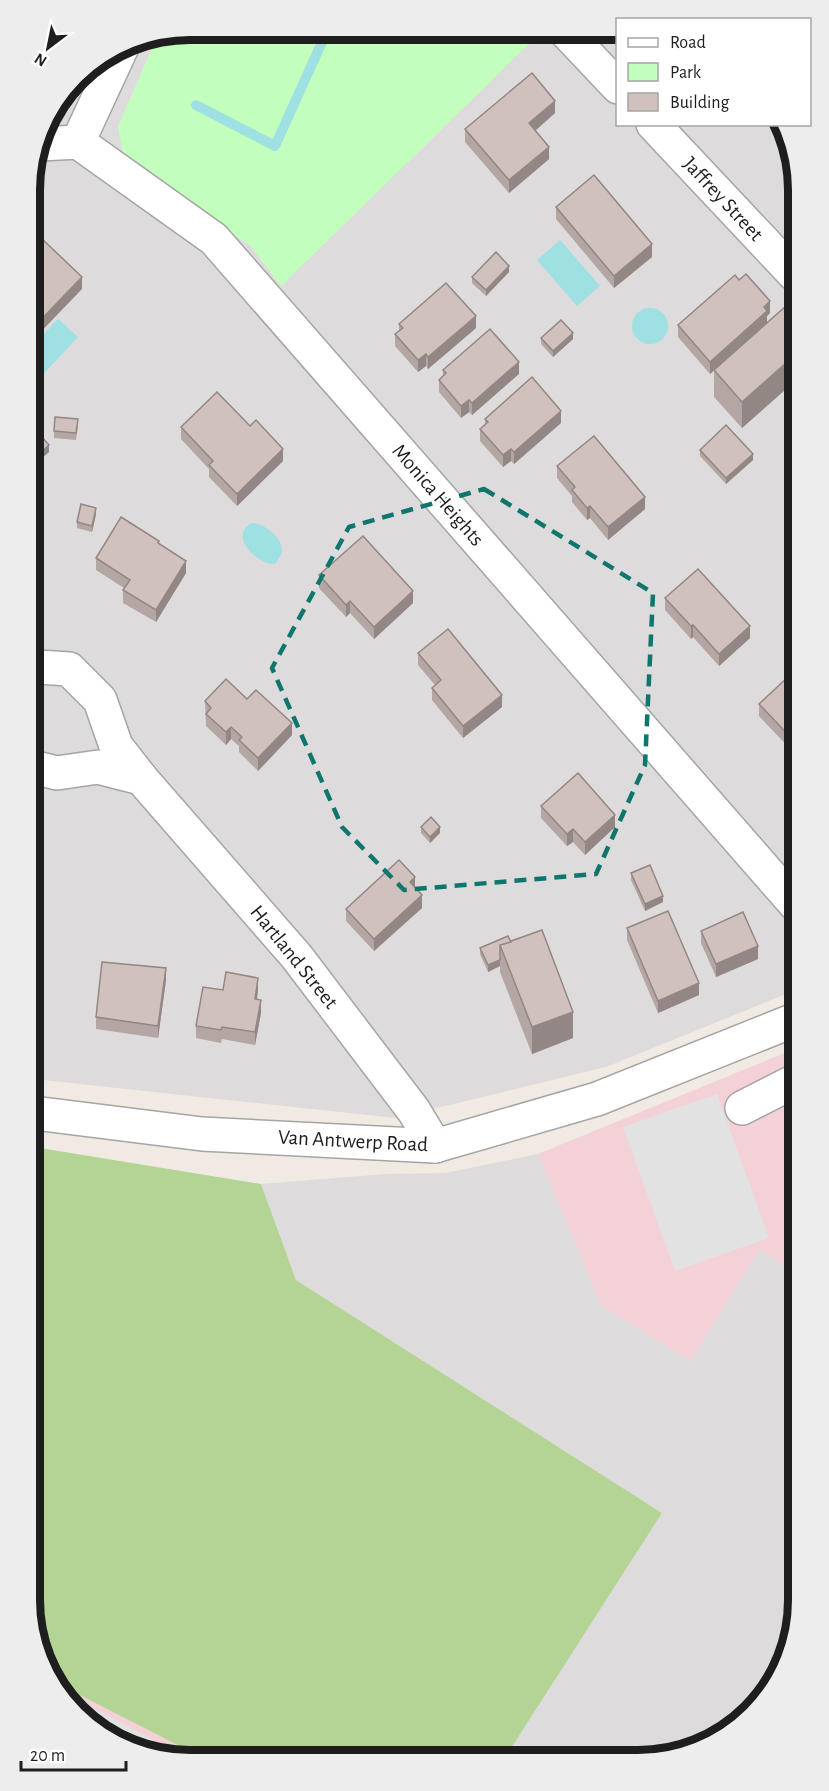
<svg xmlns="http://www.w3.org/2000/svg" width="829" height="1791" viewBox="0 0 829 1791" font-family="'Alegreya Sans',sans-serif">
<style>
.residential{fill:#dddbdb}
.commercial{fill:#f3d1d6}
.forest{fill:#b3d494}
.park{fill:#c3ffbc}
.parking{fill:#e2e2e2}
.water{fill:#9fe0e2}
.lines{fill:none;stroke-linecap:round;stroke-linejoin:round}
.stream{stroke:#9fe0e2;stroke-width:10}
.minor-casing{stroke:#a5a5a5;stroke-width:36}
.minor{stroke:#fff;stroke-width:33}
.wall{fill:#b4a6a2}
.shaded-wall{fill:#928784}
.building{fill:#d1c1bc;stroke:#928784;stroke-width:1.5}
.marked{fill:none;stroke:#0f766e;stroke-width:4.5;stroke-dasharray:12 8;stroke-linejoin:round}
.labels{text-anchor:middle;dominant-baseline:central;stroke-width:4.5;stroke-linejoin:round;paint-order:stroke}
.street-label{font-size:21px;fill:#1e1e1e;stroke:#fff}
.rim{fill:none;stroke:#1e1e1e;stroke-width:8}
</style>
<rect width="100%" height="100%" fill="#f0eae3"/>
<g class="residential">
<polygon points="527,32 617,33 618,124 779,125 793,148 796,990 606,1067 396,1118 34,1079 30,179 47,119 84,70 129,42 157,37 118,127 181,199 251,246 281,285 534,38"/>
<polygon points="538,1154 602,1306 760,1249 797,1274 799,1612 766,1699 728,1734 681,1755 506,1756 662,1513 296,1280 261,1184 386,1174 445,1173"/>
</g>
<g class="commercial">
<polygon points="797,1048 797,1274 760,1249 690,1361 602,1306 538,1154"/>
<polygon points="62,1686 158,1735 203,1758 159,1758 84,1721"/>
</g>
<polygon class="forest" points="34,1147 261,1184 296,1280 662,1513 506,1756 203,1758 62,1686 36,1643"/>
<polygon class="park" points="190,30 527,32 535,38 281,286 251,246 181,199 123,155 118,127 157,37"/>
<g class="parking">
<polygon points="717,1094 769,1238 675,1271 623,1127"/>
<polygon points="68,1695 154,1740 147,1752 84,1721"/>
</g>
<g class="water">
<polygon points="560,240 600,286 577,306 537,260"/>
<circle cx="650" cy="326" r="18"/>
<polygon points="58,319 78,337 34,384 31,381 31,348"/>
<path d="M252 523C264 523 283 538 282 551 281 556 278 559 275 564 258 565 227 536 252 523Z"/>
</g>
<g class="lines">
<polyline class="stream" points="196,105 275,146 327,31"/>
<defs>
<g id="minor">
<polyline points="566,32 618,87"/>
<polyline points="653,124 794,274"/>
<polyline points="78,142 122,47"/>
<polyline points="40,144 78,142 214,239 796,905"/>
<polyline points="32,671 38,667 69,669 100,700 116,746 141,778 297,957 414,1111 435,1146"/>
<polyline points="32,767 57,773 98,767 141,778"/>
<polyline points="742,1108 797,1080"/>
<polyline points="34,1113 202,1134 435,1146 597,1099 797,1019"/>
</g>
</defs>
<use href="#minor" class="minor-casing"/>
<use href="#minor" class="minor"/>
</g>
<g class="wall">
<polygon points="555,113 535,131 549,159 509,193 465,142 465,129"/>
<polygon points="556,207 652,257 614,288 556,219"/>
<polygon points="509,272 486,296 472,283 472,277"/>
<polygon points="770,313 767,316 767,323 794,314 794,382 742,428 714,397 714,370 724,361 710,374 678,337 678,325"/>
<polygon points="399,324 476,328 428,369 426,366 418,372 395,346 395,334 399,330"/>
<polygon points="541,338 573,339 553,357 541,344"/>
<polygon points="443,370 519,374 472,415 469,412 461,418 439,392 439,380 443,376"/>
<polygon points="485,419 561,423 514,464 511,461 503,467 480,441 480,429 485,425"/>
<polygon points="78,426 76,440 54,438 54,431"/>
<polygon points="181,427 283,461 237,506 209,477 209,469 181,439"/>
<polygon points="700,450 753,460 726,484 700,456"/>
<polygon points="557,466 645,509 608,540 590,518 587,520 572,502 572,496 557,478"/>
<polygon points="96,514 92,532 77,528 77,522"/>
<polygon points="159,544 186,573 156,622 123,603 123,590 124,588 96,570 96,558"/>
<polygon points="319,575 413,603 374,639 350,613 346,617 319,588"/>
<polygon points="665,598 750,638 719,666 693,637 691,639 665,610"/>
<polygon points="418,653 502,707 463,738 432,700 432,688 435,685 418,665"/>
<polygon points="795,680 796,755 759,716 759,704"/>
<polygon points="247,699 292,735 258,771 239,752 239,746 231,739 226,745 206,726 205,701"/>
<polygon points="541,806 615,827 585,855 573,842 567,846 541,818"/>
<polygon points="421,827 440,833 430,843 421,833"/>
<polygon points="631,873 663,902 645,911 631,880"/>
<polygon points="415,887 422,908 374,951 346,921 346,909"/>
<polygon points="33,923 41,930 37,971 33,970"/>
<polygon points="627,928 699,995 658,1013 627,940"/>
<polygon points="701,931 758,959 716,977 701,943"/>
<polygon points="511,942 573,1038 532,1054 500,972 500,966 488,972 480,954 480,948"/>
<polygon points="166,980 158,1038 96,1029 96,1017"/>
<polygon points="223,990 258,990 257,1000 261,1013 255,1045 222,1039 221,1043 196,1038 196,1026"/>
<polygon points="797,1038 797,1062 796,1060 796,1038"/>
<polygon points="797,1074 797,1119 789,1099 789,1078"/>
</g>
<g class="shaded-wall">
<polygon points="555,101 555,113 529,136 529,123"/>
<polygon points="549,147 549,159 509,193 509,180"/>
<polygon points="652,244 652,257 614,288 614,276"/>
<polygon points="509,266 509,272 486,296 486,290"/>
<polygon points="82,277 82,289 31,342 31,330"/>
<polygon points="770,301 770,313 767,316 767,323 710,374 710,362"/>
<polygon points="476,316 476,328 428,369 428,357"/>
<polygon points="573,333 573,339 553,357 553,351"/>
<polygon points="426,354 426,366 418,372 418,360"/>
<polygon points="794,356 794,382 742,428 742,402"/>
<polygon points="519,362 519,374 472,415 472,403"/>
<polygon points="469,400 469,412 461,418 461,406"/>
<polygon points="561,411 561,423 514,464 514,452"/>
<polygon points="49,445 49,452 32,467 32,460"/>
<polygon points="283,449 283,461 237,506 237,494"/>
<polygon points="511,449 511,461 503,467 503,455"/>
<polygon points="753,454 753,460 726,484 726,478"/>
<polygon points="645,497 645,509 608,540 608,527"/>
<polygon points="590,506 590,518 587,520 587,508"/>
<polygon points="96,508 96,514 92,532 92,526"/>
<polygon points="186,561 186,573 156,622 156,610"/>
<polygon points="413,591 413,603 374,639 374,627"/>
<polygon points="350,601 350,613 346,617 346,605"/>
<polygon points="693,625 693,637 691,639 691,626"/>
<polygon points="750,626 750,638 719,666 719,654"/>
<polygon points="502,695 502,707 463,738 463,726"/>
<polygon points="292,723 292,735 258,771 258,758"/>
<polygon points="231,727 231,739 226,745 226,732"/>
<polygon points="615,815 615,827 585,855 585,842"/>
<polygon points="440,827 440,833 430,843 430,837"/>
<polygon points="573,829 573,842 567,846 567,834"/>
<polygon points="415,877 415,889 410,882"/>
<polygon points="422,895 422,908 374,951 374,939"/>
<polygon points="663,896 663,902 645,911 645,904"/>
<polygon points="758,946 758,959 716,977 716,964"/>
<polygon points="500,960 500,966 488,972 488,965"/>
<polygon points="166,968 166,980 158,1038 158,1026"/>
<polygon points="258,978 258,990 255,1012 255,999"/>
<polygon points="699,983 699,995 658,1013 658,1001"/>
<polygon points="261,1000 261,1013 255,1045 255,1032"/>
<polygon points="573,1012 573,1038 532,1054 532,1027"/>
</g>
<g class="building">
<polygon points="532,73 555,101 529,123 549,147 509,180 465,129"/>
<polygon points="594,175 652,244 614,276 556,207"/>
<polygon points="40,237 82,277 31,330 31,247"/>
<polygon points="496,252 509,266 486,290 472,277"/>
<polygon points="746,274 770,301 764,307 767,311 710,362 678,325 735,275 739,280"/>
<polygon points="446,283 476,316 428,357 426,354 418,360 395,334 403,328 399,324"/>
<polygon points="786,306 794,314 794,356 742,402 714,370"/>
<polygon points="561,320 573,333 553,351 541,338"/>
<polygon points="490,329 519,362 472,403 469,400 461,406 439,380 446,373 443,370"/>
<polygon points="532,377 561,411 514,452 511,449 503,455 480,429 488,422 485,419"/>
<polygon points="217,392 250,426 256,420 283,449 237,494 209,465 213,461 181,427"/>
<polygon points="55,417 78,419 76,433 54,431"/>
<polygon points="726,425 753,454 726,478 700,450"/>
<polygon points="37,432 49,445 32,460 31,436"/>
<polygon points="594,436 645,497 608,527 590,506 587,508 572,490 575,487 557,466"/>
<polygon points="81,504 96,508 92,526 77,522"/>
<polygon points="121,517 159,541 158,543 186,561 156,610 123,590 130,580 96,558"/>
<polygon points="363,536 413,591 374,627 350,601 346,605 319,575"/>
<polygon points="698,569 750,626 719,654 693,625 691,626 665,598"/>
<polygon points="448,629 502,695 463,726 432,688 441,680 418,653"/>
<polygon points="790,675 795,680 796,743 759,704"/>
<polygon points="226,679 247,699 256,690 292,723 258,758 239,740 242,737 231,727 226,732 206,714 211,708 205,701"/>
<polygon points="578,773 615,815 585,842 573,829 567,834 541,806"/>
<polygon points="431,817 440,827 430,837 421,827"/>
<polygon points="399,860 415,877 410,882 422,895 374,939 346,909"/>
<polygon points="650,865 663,896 645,904 631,873"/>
<polygon points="668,911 699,983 658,1001 627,928"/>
<polygon points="743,912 758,946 716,964 701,931"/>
<polygon points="33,923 41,924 37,964 33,964"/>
<polygon points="542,930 573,1012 532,1027 500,945"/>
<polygon points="508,936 511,942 500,945 500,960 488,965 480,948"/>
<polygon points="102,962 166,968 158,1026 96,1017"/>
<polygon points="226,972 258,978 255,999 261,1000 255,1032 222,1027 221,1030 196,1026 203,987 223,990"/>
<polygon points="797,1074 797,1098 789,1078"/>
</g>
<path class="marked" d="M484 489 653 593 645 765 596 874 404 890 342 827 272 668 349 527Z"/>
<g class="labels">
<g class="street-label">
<text transform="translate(723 199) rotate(47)">Jaffrey Street</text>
<text transform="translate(438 495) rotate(49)">Monica Heights</text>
<text transform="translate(294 957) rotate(51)">Hartland Street</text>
<text transform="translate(353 1141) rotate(3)">Van Antwerp Road</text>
</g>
</g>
<path d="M0 0H829V1791H0ZM190 40H638A150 150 0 0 1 788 190V1600A150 150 0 0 1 638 1750H190A150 150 0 0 1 40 1600V190A150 150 0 0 1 190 40Z" fill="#ededed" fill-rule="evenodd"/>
<path class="rim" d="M190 40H638A150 150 0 0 1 788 190V1600A150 150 0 0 1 638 1750H190A150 150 0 0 1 40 1600V190A150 150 0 0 1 190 40Z"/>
<rect x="616" y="18" width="195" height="108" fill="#ffffff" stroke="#a5a5a5" stroke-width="1.5"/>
<rect x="628" y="38" width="30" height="9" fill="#ffffff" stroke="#a5a5a5" stroke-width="1.5"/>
<text x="670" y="48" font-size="18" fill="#1e1e1e">Road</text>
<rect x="628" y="63" width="30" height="18" fill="#c3ffbc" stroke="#a5a5a5" stroke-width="1.5"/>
<text x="670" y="78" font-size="18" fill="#1e1e1e">Park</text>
<rect x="628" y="93" width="30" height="18" fill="#d1c1bc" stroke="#a5a5a5" stroke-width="1.5"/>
<text x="670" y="108" font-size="18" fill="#1e1e1e">Building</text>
<g transform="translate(48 48) rotate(212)" stroke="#ffffff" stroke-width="4.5" paint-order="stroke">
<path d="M0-4.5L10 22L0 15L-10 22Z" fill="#1e1e1e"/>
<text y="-9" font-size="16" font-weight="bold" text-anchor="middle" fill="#1e1e1e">N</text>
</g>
<path d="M21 1761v9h105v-9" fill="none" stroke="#1e1e1e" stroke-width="3"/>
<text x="30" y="1761" font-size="18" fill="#1e1e1e" stroke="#ffffff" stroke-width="4.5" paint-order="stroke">20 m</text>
</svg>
